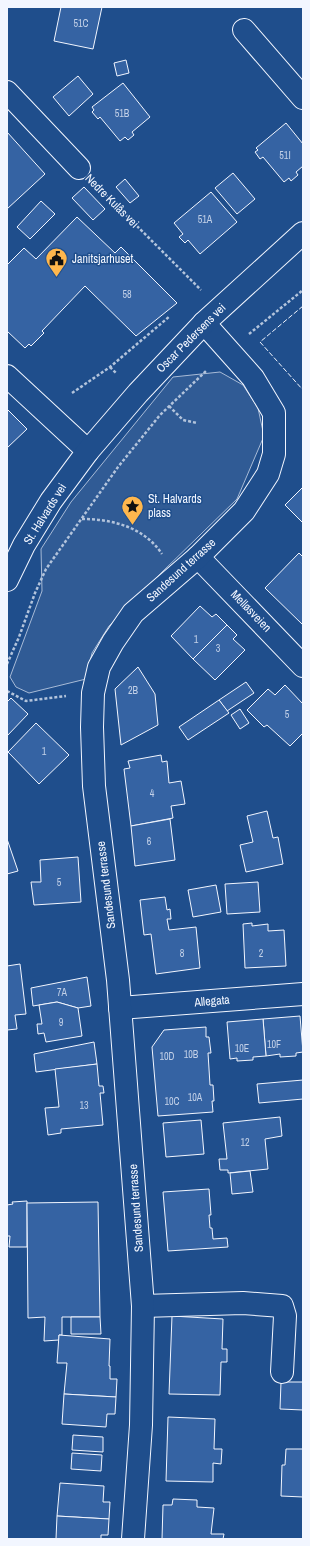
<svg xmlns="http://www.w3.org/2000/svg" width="310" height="1546" viewBox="0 0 310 1546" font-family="'Archivo Narrow',sans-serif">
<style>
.parking{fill:#305b95;stroke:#a8bbd7}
.building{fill:#3563a3;stroke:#f2f6ff}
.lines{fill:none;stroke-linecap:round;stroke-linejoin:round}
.minor-casing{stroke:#f2f6ff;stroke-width:24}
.major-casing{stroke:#f2f6ff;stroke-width:24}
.path{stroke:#b3c4dc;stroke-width:2.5;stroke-dasharray:3 2;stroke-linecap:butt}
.minor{stroke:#1f4e8c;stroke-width:22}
.major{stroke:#1f4e8c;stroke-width:22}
.fence{stroke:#f2f6ff;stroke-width:1;stroke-dasharray:5 2;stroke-linecap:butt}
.labels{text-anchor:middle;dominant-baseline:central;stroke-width:3;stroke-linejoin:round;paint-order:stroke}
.number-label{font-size:10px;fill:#c3d1e8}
.street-label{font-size:12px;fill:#f2f6ff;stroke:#1f4e8c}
.poi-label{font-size:12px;fill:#f2f6ff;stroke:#1f4e8c;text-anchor:start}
</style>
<rect width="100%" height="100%" fill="#1f4e8c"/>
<polygon class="parking" points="220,372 243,385 258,408 264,436 237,499 162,572 109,626 92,653 86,679 29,693 16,687 10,677 42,591 41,549 71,502 173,377"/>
<g class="building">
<polygon points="61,7 102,7 93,49 54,41"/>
<polygon points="126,60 129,73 117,76 114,63"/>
<polygon points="78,76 93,94 69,116 53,97"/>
<polygon points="123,83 150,117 132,132 134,135 128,140 125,137 120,141 100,117 98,119 92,112 94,110 92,107"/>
<polygon points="286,123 303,144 303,166 296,172 298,175 291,181 289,178 284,182 263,157 260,159 255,152 258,150 256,148"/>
<polygon points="7,132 45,174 7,209"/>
<polygon points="233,173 255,199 237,214 215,188"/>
<polygon points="125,179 139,196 130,203 116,187"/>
<polygon points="84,187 105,209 93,220 72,198"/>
<polygon points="211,192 237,222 200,254 188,240 185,243 179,237 183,234 174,223"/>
<polygon points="41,201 55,214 30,239 17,227"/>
<polygon points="77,217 115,253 121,247 177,303 136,336 85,286 42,331 44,333 31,346 29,344 25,348 7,331 7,265 24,248 36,259"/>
<polygon points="7,409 27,429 7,448"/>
<polygon points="303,487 303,523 285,505"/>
<polygon points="299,553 303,557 303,625 265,588"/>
<polygon points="200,606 212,617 216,614 227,625 193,659 171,636"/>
<polygon points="227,625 237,635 233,639 245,650 215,680 193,659"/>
<polygon points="138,667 155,694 158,725 121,745 115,689"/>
<polygon points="246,682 254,693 227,711 219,700"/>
<polygon points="285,685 303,704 303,733 290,746 267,725 264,727 247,710 268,689 275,695"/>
<polygon points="11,698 28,714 7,736 7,702"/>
<polygon points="219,700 229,713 188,740 179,727"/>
<polygon points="240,709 249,723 240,729 231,715"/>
<polygon points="36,723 69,755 39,784 8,752"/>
<polygon points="161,755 162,762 167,761 169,783 181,781 185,804 171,806 173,818 131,826 124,769 130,768 128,761"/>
<polygon points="267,811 273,838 278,837 283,864 246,872 240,845 253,842 247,816"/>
<polygon points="170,819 175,860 135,866 131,826"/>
<polygon points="7,839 18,871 7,874"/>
<polygon points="78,857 81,902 34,905 31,882 41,882 40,860"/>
<polygon points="258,882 260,912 227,914 225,884"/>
<polygon points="216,885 221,912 193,917 188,890"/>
<polygon points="165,897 167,910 170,909 171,919 167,919 169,930 196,927 200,968 156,974 151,934 144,935 140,900"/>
<polygon points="252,923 252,926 268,924 268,931 284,930 286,966 245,968 243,924"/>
<polygon points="20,964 26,1014 15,1015 17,1029 7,1030 7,966"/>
<polygon points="87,977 91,1006 78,1008 57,1002 33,1006 31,988"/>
<polygon points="57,1002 78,1008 82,1036 46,1042 44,1033 38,1034 37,1024 42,1024 39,1005"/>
<polygon points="300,1016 303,1052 296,1053 296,1056 280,1057 280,1054 266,1056 263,1019"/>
<polygon points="263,1019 266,1056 253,1057 253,1060 237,1061 237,1058 230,1059 227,1022"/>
<polygon points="206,1027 206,1037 209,1037 211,1053 208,1053 210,1085 213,1085 214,1101 212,1101 213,1112 158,1116 152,1047 164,1030"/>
<polygon points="94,1042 97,1064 36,1072 34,1054"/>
<polygon points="97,1064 99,1086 103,1086 104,1093 100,1093 103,1125 61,1129 61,1133 48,1135 45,1108 59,1107 55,1069"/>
<polygon points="303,1080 303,1099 259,1103 257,1084"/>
<polygon points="280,1117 282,1136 265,1139 268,1169 228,1173 228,1170 220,1170 219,1159 227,1159 223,1123"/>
<polygon points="201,1120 204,1154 166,1157 163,1123"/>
<polygon points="250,1171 253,1192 232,1194 230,1173"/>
<polygon points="209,1189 211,1215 209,1215 210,1228 212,1228 213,1239 227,1238 228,1247 168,1251 163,1192"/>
<polygon points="27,1201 27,1247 9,1247 10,1236 7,1236 7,1205 13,1204 12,1202"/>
<polygon points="98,1202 100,1317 62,1317 62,1335 59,1335 59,1340 44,1341 45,1317 28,1318 27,1203"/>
<polygon points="172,1316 223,1319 222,1349 227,1349 227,1362 221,1362 220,1395 169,1394"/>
<polygon points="71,1317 100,1317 101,1334 71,1334"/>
<polygon points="59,1335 110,1339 109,1366 110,1366 110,1379 117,1379 116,1397 64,1394 67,1363 57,1363"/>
<polygon points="281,1382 303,1382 303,1410 280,1409"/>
<polygon points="64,1394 116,1397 115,1414 107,1414 106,1427 62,1424"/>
<polygon points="168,1417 215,1419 214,1449 222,1449 221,1464 213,1463 213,1482 166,1481"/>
<polygon points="73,1435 103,1437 103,1452 72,1450"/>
<polygon points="286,1449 303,1449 303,1497 281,1496 282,1465 285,1465"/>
<polygon points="72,1453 102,1455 101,1471 71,1469"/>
<polygon points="60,1483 104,1486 103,1502 110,1502 109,1519 57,1516"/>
<polygon points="173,1499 197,1500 197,1507 214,1508 211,1534 224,1534 223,1539 162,1539 163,1505 172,1505"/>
<polygon points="57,1516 109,1519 108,1535 101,1535 101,1539 56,1539"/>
</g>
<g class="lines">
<defs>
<g id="minor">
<polyline points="244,30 303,98"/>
<polyline points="7,92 79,168"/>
<polyline points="7,376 88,451"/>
<polyline points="198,557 303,666"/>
<polyline points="120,1008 303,994"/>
<polyline points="143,1306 243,1303 282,1306 285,1316 282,1372"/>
<polyline points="133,1539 141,1425 143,1306 118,980 94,786 92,727 93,693 99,667 113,642 133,613 198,557 244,511 268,474 274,454 274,413 253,378 204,323"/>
</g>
<polyline id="major" points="7,580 24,545 51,501 88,451 138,393 204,323 303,233"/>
</defs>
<use href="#minor" class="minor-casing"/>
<use href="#major" class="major-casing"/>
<g class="path">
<polyline points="98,187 201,290"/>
<polyline points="249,334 303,290"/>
<polyline points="110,367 117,374"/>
<polyline points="72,393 110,367 170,316"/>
<polyline points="169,406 183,420 197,423"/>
<path d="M82 519C112 519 144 527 162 554"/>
<polyline points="7,664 19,637 35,593 46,569 118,467 160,415 206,371"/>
<polyline points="7,691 26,701 66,696"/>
</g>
<use href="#minor" class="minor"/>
<use href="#major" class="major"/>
<polyline class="fence" points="303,306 260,342 303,390"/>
</g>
<defs>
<symbol id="civic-pin" viewBox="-11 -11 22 30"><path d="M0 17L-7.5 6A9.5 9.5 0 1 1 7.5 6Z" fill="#ffb74d" stroke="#1f4e8c"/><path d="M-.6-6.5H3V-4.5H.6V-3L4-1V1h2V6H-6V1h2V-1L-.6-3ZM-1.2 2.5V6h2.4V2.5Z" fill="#111"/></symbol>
<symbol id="sight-pin" viewBox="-11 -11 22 30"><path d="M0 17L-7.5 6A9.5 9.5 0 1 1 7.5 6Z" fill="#ffb74d" stroke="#1f4e8c"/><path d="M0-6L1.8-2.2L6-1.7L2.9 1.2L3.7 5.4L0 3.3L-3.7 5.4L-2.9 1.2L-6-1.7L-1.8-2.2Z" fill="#111"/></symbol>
</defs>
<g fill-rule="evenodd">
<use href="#civic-pin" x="44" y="246" width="25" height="34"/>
<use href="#sight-pin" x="120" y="494" width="25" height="34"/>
</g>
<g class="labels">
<g class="number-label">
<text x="81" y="23">51C</text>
<text x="122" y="113">51B</text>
<text x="285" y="155">51I</text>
<text x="205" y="219">51A</text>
<text x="127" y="294">58</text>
<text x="196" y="639">1</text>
<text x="218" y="648">3</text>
<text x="133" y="690">2B</text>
<text x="287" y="714">5</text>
<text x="44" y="751">1</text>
<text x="152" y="793">4</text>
<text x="149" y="841">6</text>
<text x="59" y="882">5</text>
<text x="182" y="953">8</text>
<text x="261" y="953">2</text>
<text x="62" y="992">7A</text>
<text x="61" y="1022">9</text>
<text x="274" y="1044">10F</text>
<text x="242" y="1048">10E</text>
<text x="191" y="1054">10B</text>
<text x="167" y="1056">10D</text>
<text x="195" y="1097">10A</text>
<text x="172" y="1101">10C</text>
<text x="84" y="1105">13</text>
<text x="245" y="1142">12</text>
</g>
<g class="street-label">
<text transform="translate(112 201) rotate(45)">Nedre Kulås vei</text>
<text transform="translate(191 338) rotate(-45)">Oscar Pedersens vei</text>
<text transform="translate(45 514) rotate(-58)">St. Halvards vei</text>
<text transform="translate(181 570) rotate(-42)">Sandesund terrasse</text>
<text transform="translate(251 611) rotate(46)">Melløsveien</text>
<text transform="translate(106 885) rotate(-97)">Sandesund terrasse</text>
<text transform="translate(212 1001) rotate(-5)">Allegata</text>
<text transform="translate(136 1208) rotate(-94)">Sandesund terrasse</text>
</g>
<g class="poi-label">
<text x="72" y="259">Janitsjarhuset</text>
<text x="148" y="499">St. Halvards<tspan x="148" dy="14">plass</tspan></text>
</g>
</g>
<rect width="310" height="1546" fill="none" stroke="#f2f6ff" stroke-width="16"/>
</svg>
